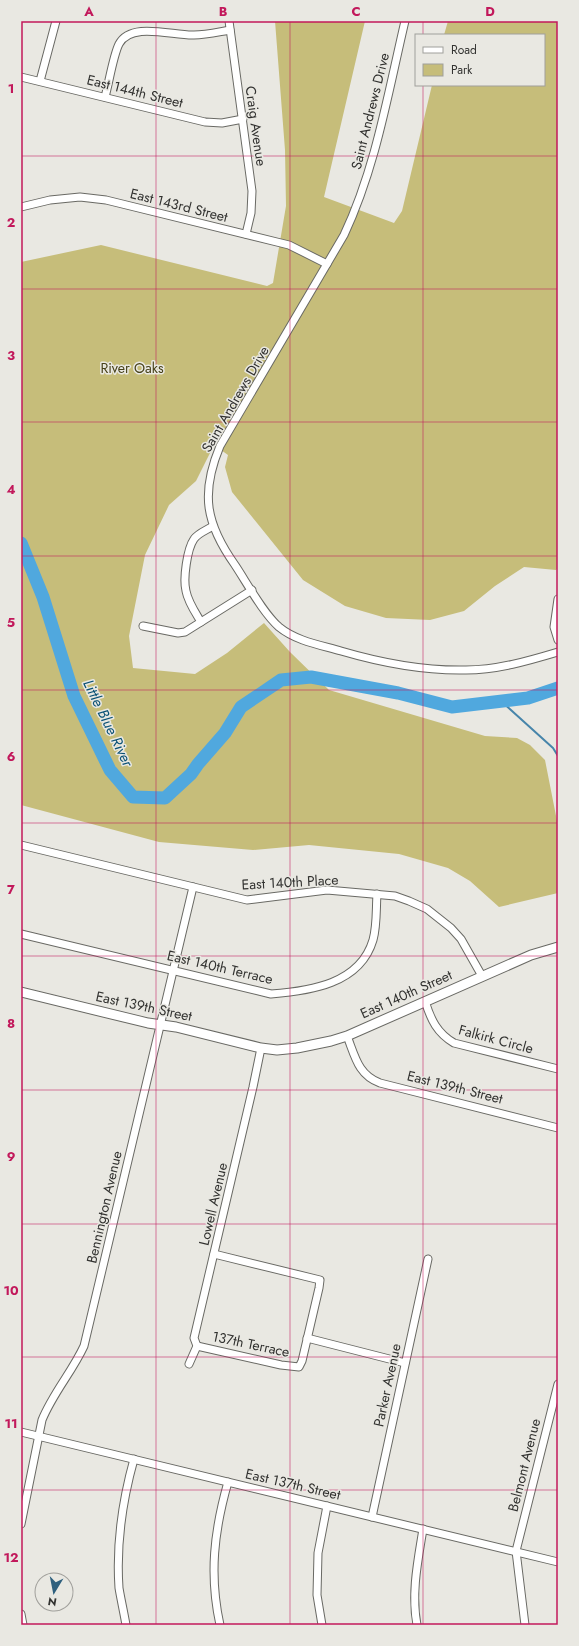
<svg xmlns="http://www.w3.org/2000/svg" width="579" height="1646" viewBox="0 0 579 1646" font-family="Jost,sans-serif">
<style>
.green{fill:#c6bd7a}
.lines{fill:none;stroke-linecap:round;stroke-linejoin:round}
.stream{stroke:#4785aa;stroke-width:2}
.river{stroke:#50a8de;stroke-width:13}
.minor-casing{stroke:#696964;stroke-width:9}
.tertiary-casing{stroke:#696964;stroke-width:11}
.minor{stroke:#fff;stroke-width:7}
.tertiary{stroke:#fff;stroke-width:9}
.grid{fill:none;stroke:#c2185b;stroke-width:1;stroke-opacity:0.55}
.labels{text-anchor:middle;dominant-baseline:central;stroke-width:3;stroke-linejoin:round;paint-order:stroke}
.street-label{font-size:14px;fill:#323230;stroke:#e9e8e2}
.park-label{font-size:14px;fill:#464018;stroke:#e9e8e2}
.water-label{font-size:15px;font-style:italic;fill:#0a5175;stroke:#e9e8e2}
.neatline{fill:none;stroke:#c2185b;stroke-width:1.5}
.grid-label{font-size:13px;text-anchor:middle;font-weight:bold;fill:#c2185b}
</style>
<rect width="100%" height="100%" fill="#e9e8e2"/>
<polygon class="green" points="275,21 365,21 324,197 394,223 402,211 432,85 544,85 544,35 444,35 448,21 558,21 558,568 556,570 524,567 495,586 464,611 430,620 386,618 345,606 303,580 232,492 225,467 228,455 214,445 196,481 169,505 145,555 129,636 133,668 195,674 227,653 264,623 290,652 329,690 485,736 517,738 530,745 545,760 558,826 558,893 499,907 470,881 448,868 399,854 309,845 253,850 159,842 21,805 21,262 101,245 267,286 273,283 286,206 285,150"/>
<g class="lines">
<polyline class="stream" points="501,701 553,748 558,756"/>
<polyline class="river" points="21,543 43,597 74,696 110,770 133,797 165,798 191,774 198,764 225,733 241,707 281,680 311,677 398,693 452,707 528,698 558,688"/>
<defs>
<g id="minor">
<polyline points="229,21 252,191 251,213 246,234"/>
<path d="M405 21C388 93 376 167 344 235L220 446C200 494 206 524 235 565 247 583 263 613 279 627 296 641 320 645 341 651 382 663 423 671 466 670 497 670 528 661 558 652"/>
<polyline points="21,77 205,122 222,123 243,119"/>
<polyline points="40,81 56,21"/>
<path d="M105 97C109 83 113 56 119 44 131 21 173 36 194 35 206 35 218 32 230 30"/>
<polyline points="21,207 50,200 80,197 106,200 289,245 327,264"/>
<polyline points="558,599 554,627 558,640"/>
<path d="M201 622C195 612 188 602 186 591 183 579 187 549 194 539 198 533 207 530 213 526"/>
<polyline points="143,626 178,633 185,632 252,590"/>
<polyline points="21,845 247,900 327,890 395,896 409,901 427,909 451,928 461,939 482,976"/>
<path d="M21 934 271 994C310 991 360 984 373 940 377 926 376 909 377 894"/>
<path d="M425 1001C431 1020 437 1033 454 1043L558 1069"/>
<path d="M347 1036C355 1056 358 1075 380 1083L558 1128"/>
<polyline points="307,1338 405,1363"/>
<polyline points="197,1346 281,1365 299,1367 302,1361 319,1288 320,1280 214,1254"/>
<polyline points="189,1364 197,1346 194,1338 253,1087 261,1048"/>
<polyline points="21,1432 558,1562"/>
<polyline points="372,1517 428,1259"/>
<path d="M21 1524 42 1420C53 1393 72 1372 84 1346L193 887"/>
<polyline points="21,1614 23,1625"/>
<path d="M126 1625C124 1613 121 1600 119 1588 116 1544 122 1502 134 1459"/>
<path d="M220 1625C209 1575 214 1531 228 1482"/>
<polyline points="322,1625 317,1595 318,1553 327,1506"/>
<path d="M417 1625C411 1593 418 1560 423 1529"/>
<polyline points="525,1625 516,1551 558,1384"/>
</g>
<polyline id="tertiary" points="21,992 148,1023 176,1027 261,1048 277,1050 297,1048 331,1041 347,1036 531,955 558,947"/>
</defs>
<use href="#minor" class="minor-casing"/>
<use href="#tertiary" class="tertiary-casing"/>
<use href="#minor" class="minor"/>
<use href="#tertiary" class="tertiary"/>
</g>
<path class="grid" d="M156 21V1625M290 21V1625M423 21V35M423 85V1625M21 156H558M21 289H558M21 422H558M21 556H558M21 690H558M21 823H558M21 956H558M21 1090H558M21 1224H558M21 1357H558M21 1490H558"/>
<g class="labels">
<g class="street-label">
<text transform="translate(135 91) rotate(14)">East 144th Street</text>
<text transform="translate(370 111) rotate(-76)">Saint Andrews Drive</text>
<text transform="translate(256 126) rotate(82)">Craig Avenue</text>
<text transform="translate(179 205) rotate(14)">East 143rd Street</text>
<text transform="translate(235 399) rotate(-60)">Saint Andrews Drive</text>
<text transform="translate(290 882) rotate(-3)">East 140th Place</text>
<text transform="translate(220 967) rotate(13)">East 140th Terrace</text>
<text transform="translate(406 994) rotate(-24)">East 140th Street</text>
<text transform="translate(144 1006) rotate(12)">East 139th Street</text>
<text transform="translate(496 1039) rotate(15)">Falkirk Circle</text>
<text transform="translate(455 1087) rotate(14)">East 139th Street</text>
<text transform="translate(213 1204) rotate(-77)">Lowell Avenue</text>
<text transform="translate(104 1207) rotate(-77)">Bennington Avenue</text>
<text transform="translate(251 1344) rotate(12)">137th Terrace</text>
<text transform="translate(387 1385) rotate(-78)">Parker Avenue</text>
<text transform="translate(524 1465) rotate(-76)">Belmont Avenue</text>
<text transform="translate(293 1484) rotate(13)">East 137th Street</text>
</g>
<g class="park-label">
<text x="132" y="368">River Oaks</text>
</g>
<g class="water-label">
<text transform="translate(108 723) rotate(64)">Little Blue River</text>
</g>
</g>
<rect width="579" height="1646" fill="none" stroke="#e9e8e2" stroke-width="44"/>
<rect x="415" y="34" width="130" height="52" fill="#e9e8e2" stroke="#a09f9b"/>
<rect x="423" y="47" width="20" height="6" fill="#ffffff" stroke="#a09f9b"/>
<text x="451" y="54" font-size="12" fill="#323230">Road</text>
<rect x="423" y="64" width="20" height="12" fill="#c6bd7a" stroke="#a09f9b"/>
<text x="451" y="74" font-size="12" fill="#323230">Park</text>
<g transform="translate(54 1592) rotate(190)"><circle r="19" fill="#e9e8e2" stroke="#a09f9b"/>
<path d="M0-3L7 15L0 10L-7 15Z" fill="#2f607e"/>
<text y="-6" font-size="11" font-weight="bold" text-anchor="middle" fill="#323230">N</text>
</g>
<rect x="22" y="22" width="535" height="1602" class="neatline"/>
<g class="grid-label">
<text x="89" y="16">A</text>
<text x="223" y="16">B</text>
<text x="356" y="16">C</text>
<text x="490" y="16">D</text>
<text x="11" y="93">1</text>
<text x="11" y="227">2</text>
<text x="11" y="360">3</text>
<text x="11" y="494">4</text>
<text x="11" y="627">5</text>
<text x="11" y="761">6</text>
<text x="11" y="894">7</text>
<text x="11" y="1028">8</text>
<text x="11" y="1161">9</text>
<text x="11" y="1295">10</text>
<text x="11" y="1428">11</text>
<text x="11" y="1562">12</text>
</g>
</svg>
